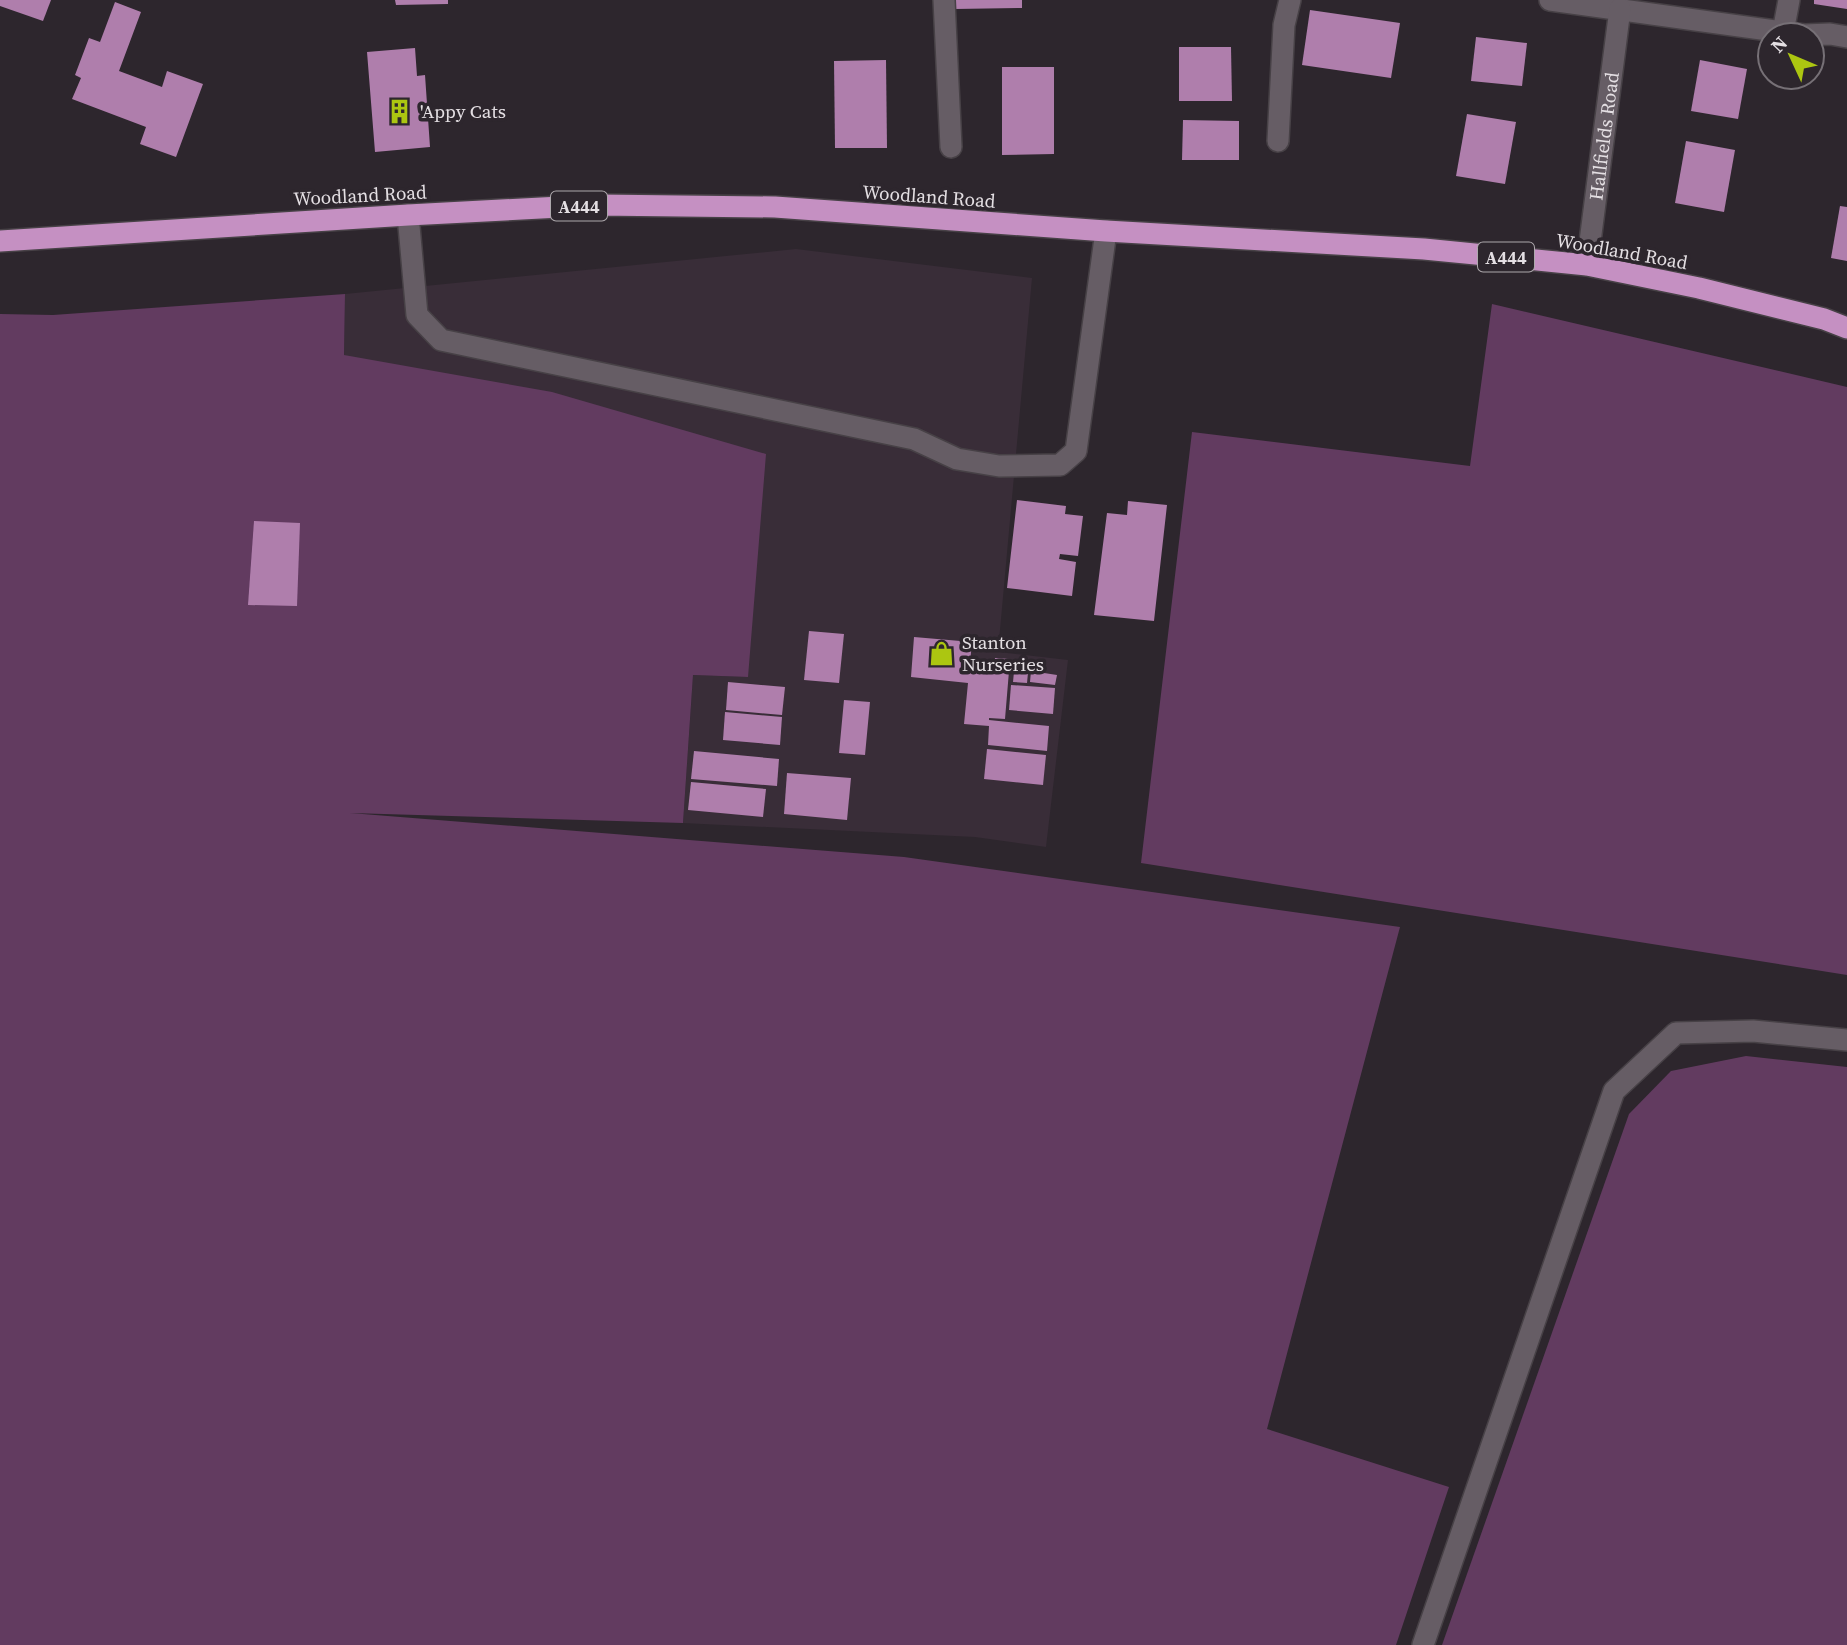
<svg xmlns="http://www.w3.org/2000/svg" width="1847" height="1645" viewBox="0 0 1847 1645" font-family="'Source Serif 4',serif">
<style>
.built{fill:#392d38}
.green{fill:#623b60}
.building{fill:#af7eac}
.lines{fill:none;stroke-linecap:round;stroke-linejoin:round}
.lane-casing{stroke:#474146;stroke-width:24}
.street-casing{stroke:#474146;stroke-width:24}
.highway-casing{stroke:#474146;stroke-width:24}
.lane{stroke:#665d65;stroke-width:21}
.street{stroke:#665d65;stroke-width:21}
.highway{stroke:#c590c2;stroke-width:21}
.labels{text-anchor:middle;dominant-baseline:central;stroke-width:7;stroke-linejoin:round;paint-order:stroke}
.shield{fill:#2d262d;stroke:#ada8ac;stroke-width:2}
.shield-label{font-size:18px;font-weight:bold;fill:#e4dfe3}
.poi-label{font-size:19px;fill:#e4dfe3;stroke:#2d262d;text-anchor:start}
.street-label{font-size:19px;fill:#e4dfe3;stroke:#2d262d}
</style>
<rect width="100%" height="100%" fill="#2d262d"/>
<polygon class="built" points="796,249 1032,278 998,652 1068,660 1046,847 975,837 683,823 693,675 748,677 344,355 345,294"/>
<g class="green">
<polygon points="345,294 344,355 552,392 766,454 748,677 693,675 683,823 350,813 904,857 1400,927 1267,1429 1449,1487 1396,1645 0,1645 0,314 53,315"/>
<polygon points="1492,304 1847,387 1847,975 1141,863 1192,432 1470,466"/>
<polygon points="1746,1056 1847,1067 1847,1645 1442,1645 1629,1114 1671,1071"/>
</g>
<g class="building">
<polygon points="0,0 51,0 43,21 0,6"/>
<polygon points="395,0 448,0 448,4 396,5"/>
<polygon points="955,0 1022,0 1022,8 955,9"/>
<polygon points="1814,0 1847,0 1847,9 1814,4"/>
<polygon points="115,2 141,12 119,71 162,87 167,71 203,84 176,157 140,144 146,127 72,99 81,78 75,75 89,38 100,42"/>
<polygon points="1310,10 1400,23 1391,78 1302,65"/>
<polygon points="1476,37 1527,43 1522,86 1471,81"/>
<polygon points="1179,47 1231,47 1232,101 1179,101"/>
<polygon points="415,48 417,76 425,75 430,147 375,152 367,52"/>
<polygon points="886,60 887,148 835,148 834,61"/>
<polygon points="1700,60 1747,69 1738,119 1691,111"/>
<polygon points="1002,67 1054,67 1054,154 1002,155"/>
<polygon points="1467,114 1516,122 1505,184 1456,176"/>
<polygon points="1183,120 1239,121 1239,160 1182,160"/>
<polygon points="1686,141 1735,150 1724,212 1675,203"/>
<polygon points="1840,206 1847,207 1847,261 1831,258"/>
<polygon points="1017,500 1066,506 1065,514 1083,516 1078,556 1060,554 1059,559 1076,562 1072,596 1007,588"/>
<polygon points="1128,501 1167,505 1154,621 1094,615 1107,513 1127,515"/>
<polygon points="254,521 300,523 297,606 248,605"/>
<polygon points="809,631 844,634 839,683 804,680"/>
<polygon points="914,637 972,642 970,663 994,665 995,658 1010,659 1005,719 989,718 989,720 1049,726 1047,751 988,745 989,726 964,724 968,683 911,677"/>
<polygon points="1015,661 1029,662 1027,683 1013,682"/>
<polygon points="1031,671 1057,675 1055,685 1030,682"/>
<polygon points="728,682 785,687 782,715 726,710"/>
<polygon points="1011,685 1055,688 1053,714 1009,710"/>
<polygon points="844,700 870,702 865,755 839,753"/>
<polygon points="725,712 782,717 780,745 723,740"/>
<polygon points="987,749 1046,755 1043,785 984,779"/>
<polygon points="694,751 779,759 777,786 691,779"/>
<polygon points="787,773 851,778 847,820 784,814"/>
<polygon points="691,782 766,789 763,817 688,810"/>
</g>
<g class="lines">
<defs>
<g id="lane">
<polyline points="944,0 951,147"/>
<polyline points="1783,32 1789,0"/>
<polyline points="1278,141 1284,25 1290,0"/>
<polyline points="408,215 417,315 441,340 914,439 957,459 999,466 1060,465 1076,451 1106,231"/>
<polyline points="1423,1645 1614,1091 1676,1033 1753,1031 1847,1040"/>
</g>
<g id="street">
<polyline points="1550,0 1804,35 1830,34 1847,37"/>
<path id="s1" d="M1587 265 1620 9"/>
</g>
<polyline id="highway" points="0,241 408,215 598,205 775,207 1106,231 1424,249 1587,265 1699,288 1824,319 1847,328"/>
</defs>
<use href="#lane" class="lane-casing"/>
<use href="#street" class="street-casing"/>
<use href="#highway" class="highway-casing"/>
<use href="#lane" class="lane"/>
<use href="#street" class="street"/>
<use href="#highway" class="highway"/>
</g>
<defs>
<symbol id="building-bare" viewBox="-9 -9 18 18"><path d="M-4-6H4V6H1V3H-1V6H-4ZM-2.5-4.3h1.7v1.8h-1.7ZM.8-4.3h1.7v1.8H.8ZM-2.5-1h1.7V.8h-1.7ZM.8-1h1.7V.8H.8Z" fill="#acc611" stroke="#2d262d" stroke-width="2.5" paint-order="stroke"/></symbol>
<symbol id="shop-bare" viewBox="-9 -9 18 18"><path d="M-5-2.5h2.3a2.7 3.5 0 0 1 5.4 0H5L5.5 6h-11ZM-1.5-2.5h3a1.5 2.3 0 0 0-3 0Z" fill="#acc611" stroke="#2d262d" stroke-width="2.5" paint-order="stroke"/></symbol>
</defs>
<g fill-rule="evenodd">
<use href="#building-bare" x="382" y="94" width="35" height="35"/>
<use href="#shop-bare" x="924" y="636" width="35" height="35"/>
</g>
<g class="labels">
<g class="shield">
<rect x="551" y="191.5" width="56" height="29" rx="5"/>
<rect x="1478" y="242.5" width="56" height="29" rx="5"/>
</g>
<g class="shield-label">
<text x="579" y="206">A444</text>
<text x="1506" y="257">A444</text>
</g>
<g class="poi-label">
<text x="420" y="111">'Appy Cats</text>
<text x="962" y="642">Stanton<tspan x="962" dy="22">Nurseries</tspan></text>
</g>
<g class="street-label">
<text stroke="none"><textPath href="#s1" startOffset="130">Hallfields Road</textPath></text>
<text transform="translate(360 195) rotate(-3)">Woodland Road</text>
<text transform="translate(929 196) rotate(4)">Woodland Road</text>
<text transform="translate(1622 251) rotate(10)">Woodland Road</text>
</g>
</g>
<g transform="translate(1791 56) rotate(314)"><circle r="33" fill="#2d262d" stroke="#767076" stroke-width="2"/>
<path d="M0-5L12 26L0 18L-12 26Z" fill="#acc611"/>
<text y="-10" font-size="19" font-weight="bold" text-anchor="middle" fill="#e4dfe3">N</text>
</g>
</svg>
